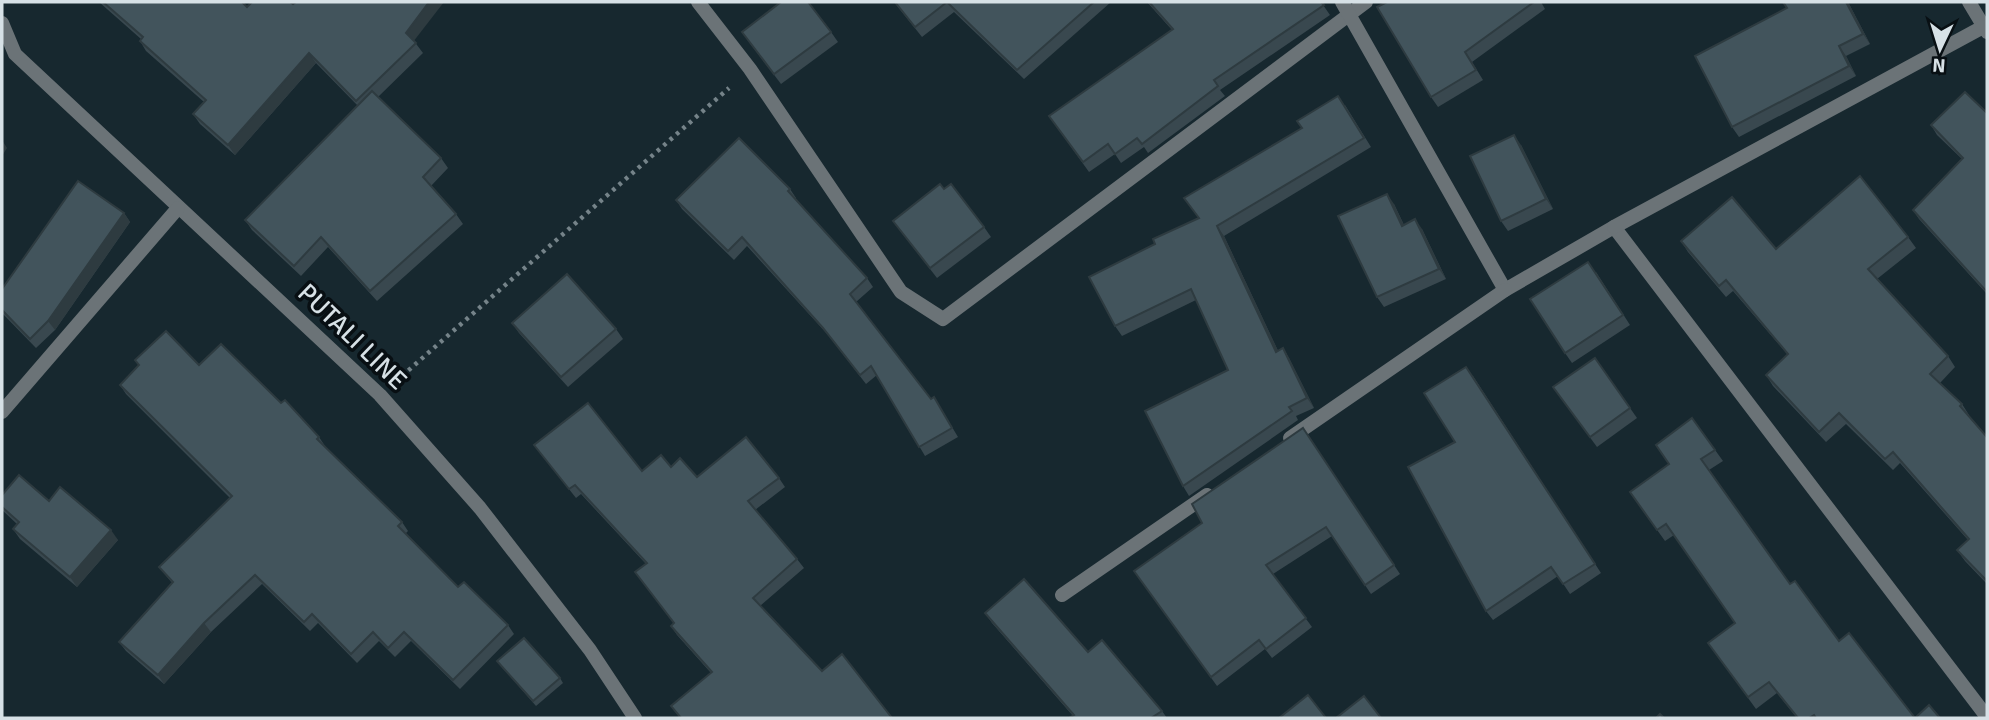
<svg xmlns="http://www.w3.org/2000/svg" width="1989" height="720" viewBox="0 0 1989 720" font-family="Signika,sans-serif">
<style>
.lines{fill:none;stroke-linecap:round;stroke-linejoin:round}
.path{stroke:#758389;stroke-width:4.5;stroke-dasharray:3.5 5;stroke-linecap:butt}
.street{stroke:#6b7377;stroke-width:14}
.wall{fill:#39484f}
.shaded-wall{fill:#2e3b40}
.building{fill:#42545c;stroke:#2e3b40;stroke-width:2}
.labels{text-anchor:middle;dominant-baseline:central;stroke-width:7;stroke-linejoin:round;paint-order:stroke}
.street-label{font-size:26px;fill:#d7e1e6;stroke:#080f13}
</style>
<rect width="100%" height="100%" fill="#17282f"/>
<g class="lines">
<polyline class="path" points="402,376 729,88"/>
<g class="street">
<polyline points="698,2 750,69 901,292 943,319 1366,2"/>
<polyline points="1342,2 1505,290 1614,227 1987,717"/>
<polyline points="1969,2 1987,32"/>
<polyline points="2,23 15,54 380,395 480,508 590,650 635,718"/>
<polyline points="1614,227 1983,27"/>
<polyline points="2,412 178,208"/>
<polyline points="1290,438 1505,290"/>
<polyline points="1062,595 1207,495"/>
</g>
</g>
<g class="wall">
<polygon points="99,2 242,2 247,7 293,4 414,41 423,53 378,97 441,158 448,168 431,186 456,214 463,224 377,301 328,247 301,276 252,230 245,220 358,106 316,63 235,155 200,124 193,114 204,102 146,51 140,41 141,39"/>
<polygon points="894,2 1111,2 1024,79 954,12 922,37"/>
<polygon points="1147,2 1321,2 1330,15 1220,90 1225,96 1148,153 1144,147 1121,163 1115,154 1089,172 1049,116 1172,30"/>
<polygon points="1387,2 1541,2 1545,9 1472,62 1483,80 1438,107 1431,97"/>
<polygon points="1848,2 1870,44 1846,56 1856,76 1739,137 1732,127 1787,8"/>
<polygon points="831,32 838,42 781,84 749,42"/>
<polygon points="1345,105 1371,147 1224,236 1278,351 1283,348 1289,358 1314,408 1296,416 1298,420 1189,496 1183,486 1228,370 1196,300 1122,336 1115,326 1155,244 1199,218 1184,198"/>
<polygon points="1987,113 1987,294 1919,219 1913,210 1962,159 1937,135 1931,125"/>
<polygon points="1521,145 1553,209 1508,231 1501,221"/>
<polygon points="790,189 796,198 795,199 867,278 873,287 856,302 931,399 934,397 958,437 925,456 877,375 866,384 829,336 747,246 734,260 682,209 676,200"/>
<polygon points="944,189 984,227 991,237 937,278 893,221"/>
<polygon points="1394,204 1404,225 1422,229 1446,279 1384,307 1377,297"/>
<polygon points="124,213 130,222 55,330 36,348 2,313 2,289"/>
<polygon points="1908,237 1916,248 1877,279 1948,356 1955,367 1940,383 1962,404 1969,415 1968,416 1987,437 1987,584 1965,561 1957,550 1968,540 1900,463 1893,470 1846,424 1826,442 1773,386 1766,375 1788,355 1733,291 1726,297 1688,252 1681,241 1776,249"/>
<polygon points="1596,272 1630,325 1572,363 1565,353"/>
<polygon points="512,323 616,329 623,339 568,387 519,333"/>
<polygon points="1595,358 1637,418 1597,447 1553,387"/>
<polygon points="135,360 199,365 281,403 319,437 325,446 324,446 402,522 408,531 405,534 458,587 508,625 514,634 460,689 411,641 395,657 379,641 357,663 318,623 310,631 262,584 211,632 164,684 126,651 119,642 172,583 159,567 230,498 126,394 120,385 139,366"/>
<polygon points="1473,376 1601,573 1570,594 1558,576 1493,620 1486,611 1455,442"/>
<polygon points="1692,418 1723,461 1709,470 1790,584 1839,641 1915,718 1940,718 1797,718 1777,693 1756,709 1708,643 1735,623 1674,535 1665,541 1630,492 1669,464"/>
<polygon points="1303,428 1400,574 1371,594 1332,536 1273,574 1312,627 1272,658 1265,649 1217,686 1134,571 1202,523"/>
<polygon points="534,445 642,471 671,467 697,477 779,478 785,487 755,510 797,559 804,568 760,606 822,671 892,718 680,718 671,706 711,673 677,635 671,626 674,623 646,564 581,494 576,498"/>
<polygon points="2,495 49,501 118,540 77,587 20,539 13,529 17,524 2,510"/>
<polygon points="985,613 1088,652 1162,711 1167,718 1069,718 1073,716 992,623"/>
<polygon points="497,661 560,678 563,683 536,706"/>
</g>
<g class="shaded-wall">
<polygon points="429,2 444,2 413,42 406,33"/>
<polygon points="1846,2 1848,2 1870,44 1863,34"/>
<polygon points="1839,46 1846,56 1856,76 1849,66"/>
<polygon points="309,53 316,63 235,155 228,145"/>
<polygon points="1514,135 1521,145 1553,209 1546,199"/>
<polygon points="2,140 7,148 2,156"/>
<polygon points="1387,194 1394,204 1409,236 1402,226"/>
<polygon points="124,213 130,222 55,330 48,321"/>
<polygon points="1415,219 1422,229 1446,279 1439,269"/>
<polygon points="1217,226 1224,236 1283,361 1276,352"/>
<polygon points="1283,348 1289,358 1314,408 1307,398"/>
<polygon points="111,530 118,540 77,587 70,577"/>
<polygon points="204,623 211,632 164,684 158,675"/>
</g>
<g class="building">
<polygon points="103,2 242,2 247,7 252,2 290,2 293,4 296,2 429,2 406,33 416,43 356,101 309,53 228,145 193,114 206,100 140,41 143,37"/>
<polygon points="781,2 808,2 831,32 774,74 742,32"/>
<polygon points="895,2 1094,2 1017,70 947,2 915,27"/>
<polygon points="1149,2 1321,2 1324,5 1214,80 1218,86 1142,144 1137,138 1115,154 1108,144 1083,162 1049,116 1173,29"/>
<polygon points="1387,2 1534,2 1465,52 1476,70 1431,97 1377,7"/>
<polygon points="1783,2 1846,2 1863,34 1839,46 1849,66 1732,127 1695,56 1787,8"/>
<polygon points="372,91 441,158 423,177 456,214 370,291 321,237 294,266 245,220"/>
<polygon points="1965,92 1987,113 1987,292 1913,210 1963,158 1931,125"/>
<polygon points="1338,96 1364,138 1217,226 1276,352 1283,348 1307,398 1289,407 1292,411 1183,486 1145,411 1228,370 1191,289 1115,326 1089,277 1155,244 1153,239 1199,218 1184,198 1302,128 1297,121"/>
<polygon points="1514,135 1546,199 1501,221 1470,156"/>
<polygon points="739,138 790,189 788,191 867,278 850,294 931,399 934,397 952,428 919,447 871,366 860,375 823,328 742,237 728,251 676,200"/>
<polygon points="1860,176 1908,237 1868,269 1948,356 1930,374 1962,404 1960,406 1987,437 1987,581 1957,550 1969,539 1893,452 1885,459 1839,413 1819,432 1766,375 1788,354 1726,280 1719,286 1681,241 1732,197 1776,249"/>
<polygon points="78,181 124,213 48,321 30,339 2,310 2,289"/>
<polygon points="940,184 944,189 951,184 984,227 930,268 893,221"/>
<polygon points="1387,194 1402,226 1415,219 1439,269 1377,297 1338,216"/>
<polygon points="1588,262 1623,315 1565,353 1530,299"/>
<polygon points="567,274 616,329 561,377 512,323"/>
<polygon points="166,331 199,365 221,344 281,403 285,400 319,437 317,439 402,522 398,526 458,587 464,582 508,625 453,680 404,632 388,648 373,632 351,654 312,614 304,622 255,575 204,623 158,675 119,642 173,582 159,567 232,496 120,385 139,365 135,360"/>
<polygon points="1595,358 1630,408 1590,437 1553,387"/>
<polygon points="1466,367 1595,564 1563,584 1551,567 1486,611 1408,467 1455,442 1424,393"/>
<polygon points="588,403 642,471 661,455 671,467 680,458 697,477 746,437 779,478 748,501 797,559 753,598 822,671 842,654 892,718 681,718 671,706 712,672 671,626 674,623 635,572 647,563 575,485 569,489 534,445"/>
<polygon points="1692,418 1715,450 1701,459 1790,584 1795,581 1839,641 1849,633 1915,718 1929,705 1940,718 1816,718 1814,715 1809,718 1798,718 1769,682 1748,697 1708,643 1735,623 1666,524 1657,530 1630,492 1669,464 1656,445"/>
<polygon points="1303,428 1394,565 1365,585 1326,527 1266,565 1306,618 1266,649 1259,640 1211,677 1134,571 1202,523 1192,504"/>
<polygon points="19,475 49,501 60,487 111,530 70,577 13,529 19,522 2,507 2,495"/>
<polygon points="1024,579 1088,652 1102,640 1162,711 1151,718 1069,718 1074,715 985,613"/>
<polygon points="524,638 560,678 533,701 497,661"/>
<polygon points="1308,695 1326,718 1279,718"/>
<polygon points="1364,696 1381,718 1336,718"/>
<polygon points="1660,714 1664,718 1656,718"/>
</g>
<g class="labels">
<g class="street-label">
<text transform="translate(352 337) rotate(44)">PUTALI LINE</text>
</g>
</g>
<rect width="1989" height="720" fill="none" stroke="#d7e1e6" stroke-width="7"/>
<g transform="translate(1940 49) rotate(184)" stroke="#080f13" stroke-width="5" paint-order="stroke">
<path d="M0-5L12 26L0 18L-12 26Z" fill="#d7e1e6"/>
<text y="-10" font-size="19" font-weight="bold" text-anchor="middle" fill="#d7e1e6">N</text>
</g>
</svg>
